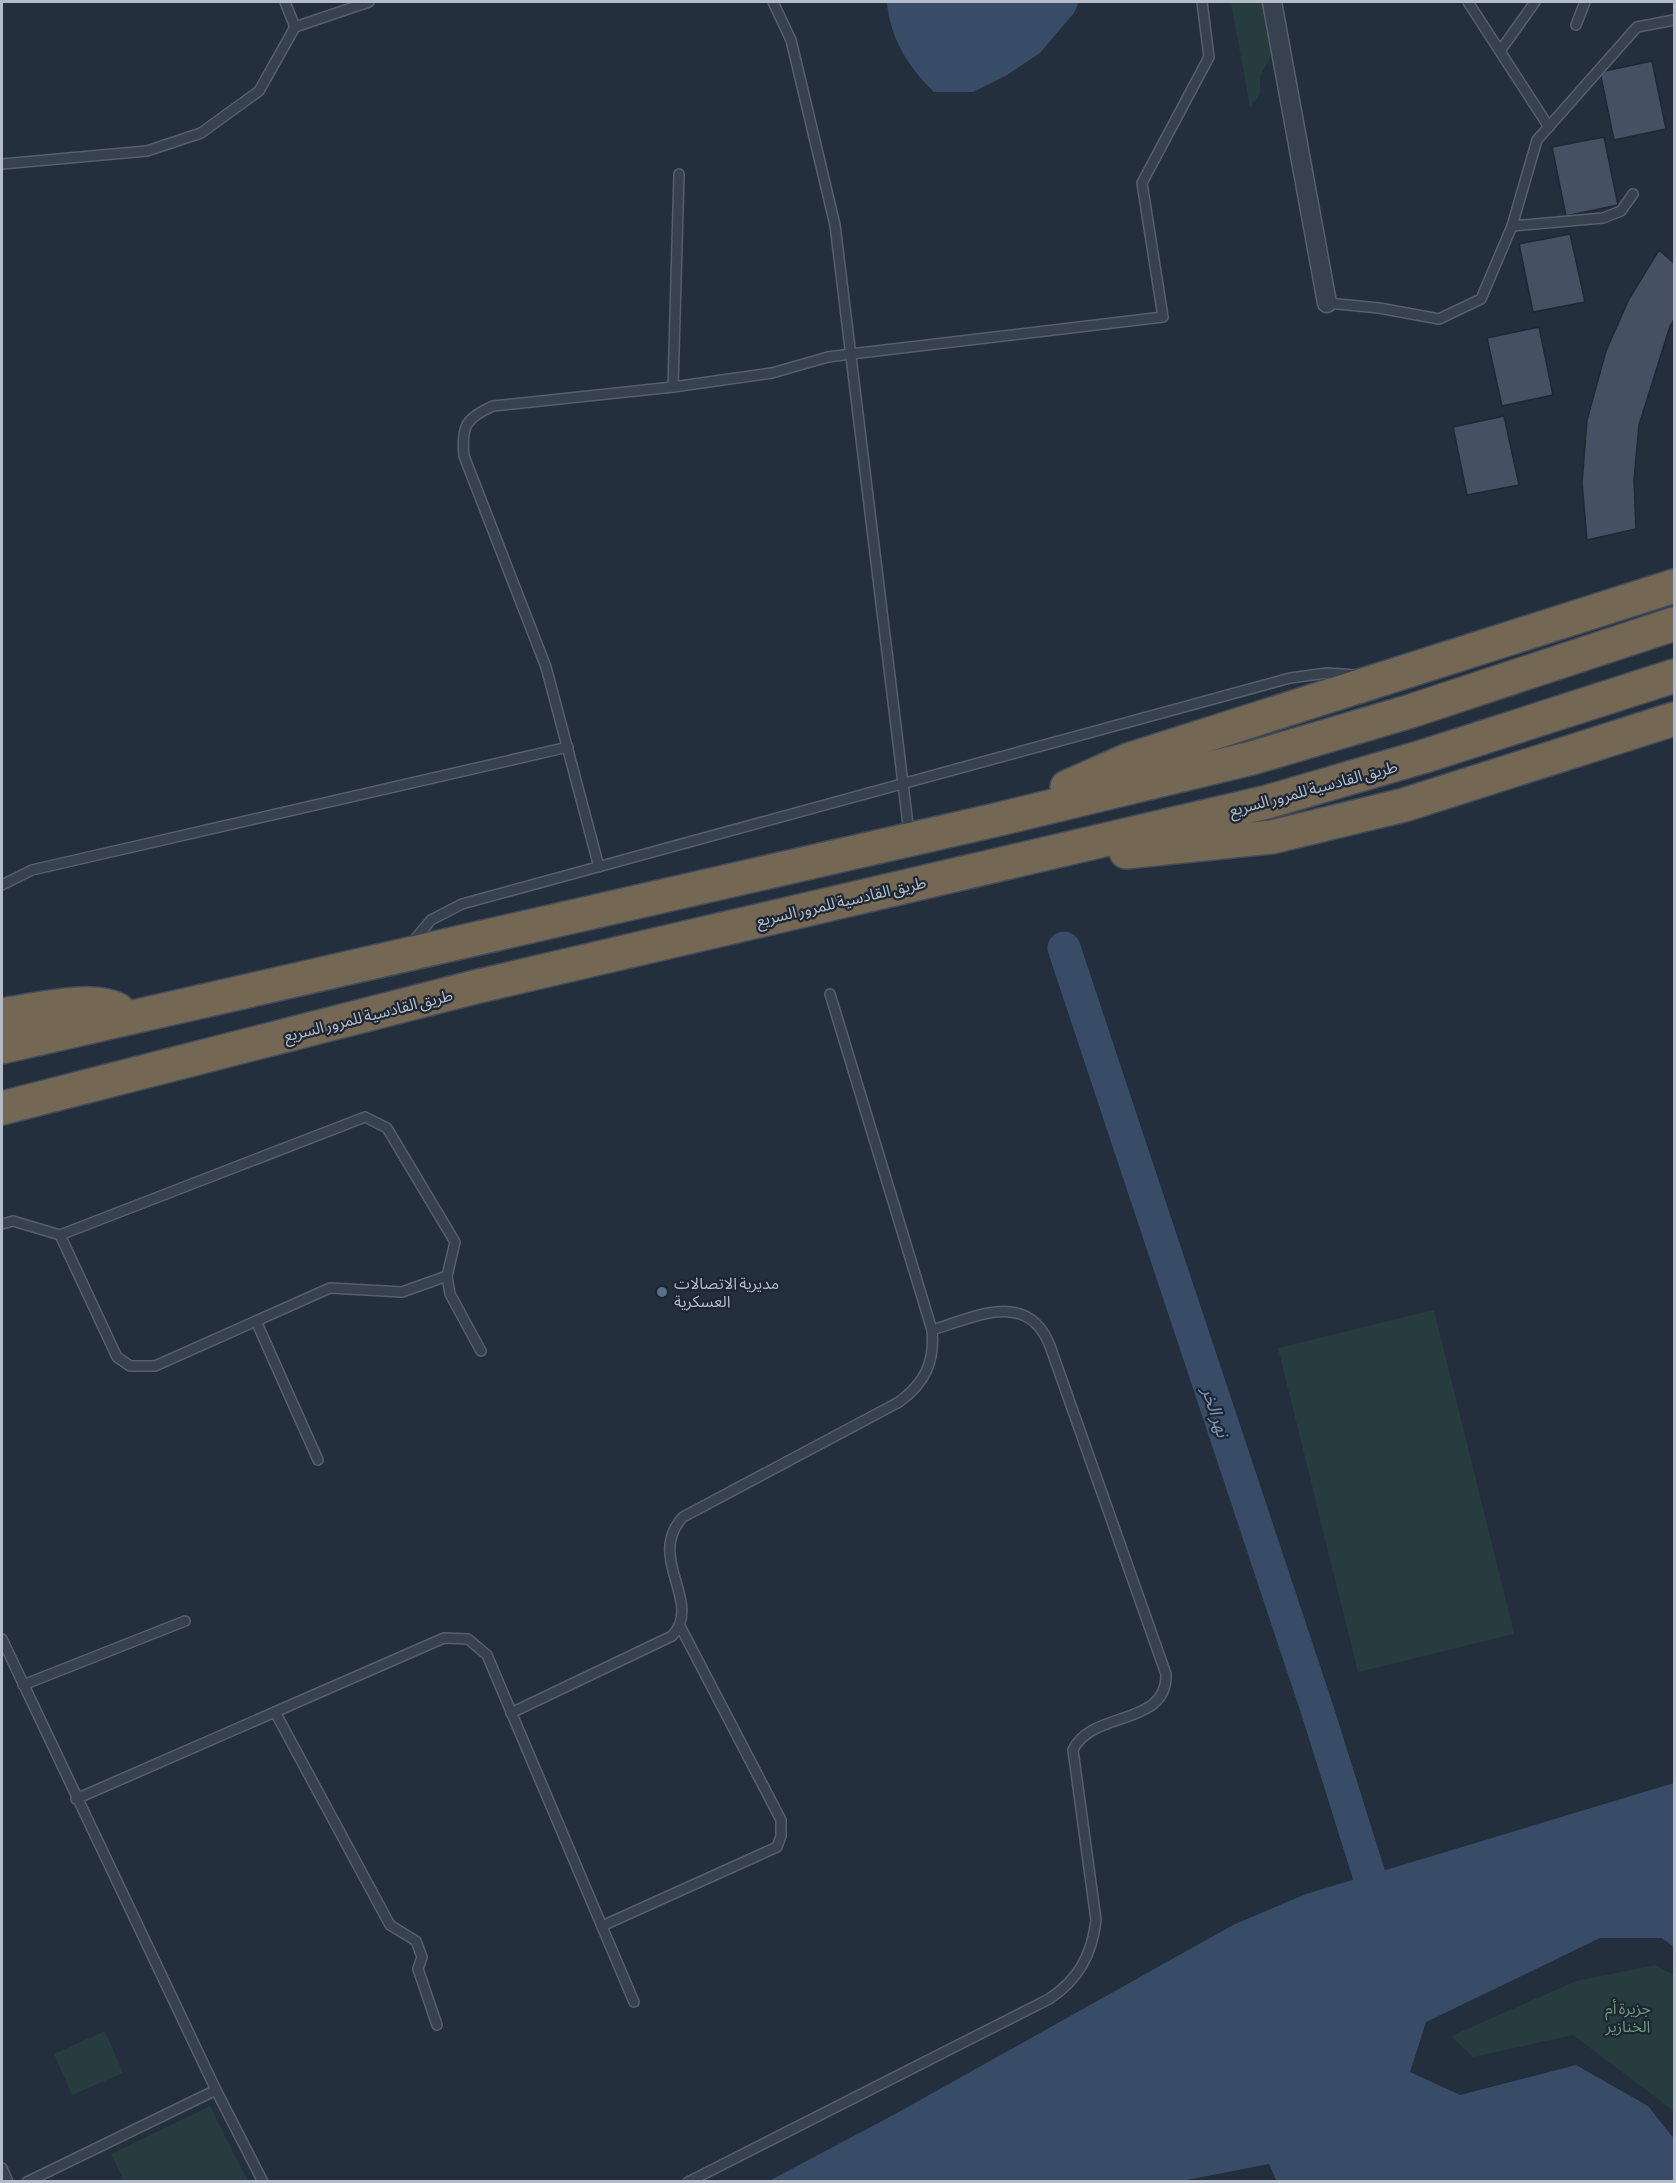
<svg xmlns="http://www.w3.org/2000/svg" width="1676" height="2183" viewBox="0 0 1676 2183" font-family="'Asap Condensed','Noto Sans Arabic',sans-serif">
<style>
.green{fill:#263c3f}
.water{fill:#394c67}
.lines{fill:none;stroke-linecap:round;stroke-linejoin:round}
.river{stroke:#394c67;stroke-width:33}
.building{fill:#455162;stroke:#1f2835;stroke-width:1.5}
.service-casing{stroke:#565f6c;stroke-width:12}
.minor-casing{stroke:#565f6c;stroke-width:21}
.motorway-casing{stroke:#434c59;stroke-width:36}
.service{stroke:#38414e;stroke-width:9}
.minor{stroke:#38414e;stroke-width:18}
.motorway{stroke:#746855;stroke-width:33}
.service-dot{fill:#5c6f8a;stroke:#1d2633;stroke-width:2}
.labels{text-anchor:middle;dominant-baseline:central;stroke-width:4.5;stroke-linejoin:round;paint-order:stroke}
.street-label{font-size:16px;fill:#b4bcc9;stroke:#1d2633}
.poi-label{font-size:16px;fill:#b4bcc9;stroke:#1d2633;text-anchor:start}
.park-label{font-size:16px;fill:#6b9a76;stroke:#1d2633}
.water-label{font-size:18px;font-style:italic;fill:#7c92b1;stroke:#1d2633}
</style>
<rect width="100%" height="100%" fill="#242f3e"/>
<g class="green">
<polygon points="1231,2 1263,2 1272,53 1260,77 1260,94 1250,107"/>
<polygon points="1434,1310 1514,1634 1358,1672 1278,1348"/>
<polygon points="1655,1965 1674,1975 1674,2111 1573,2035 1473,2057 1451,2036 1576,1981"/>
<polygon points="105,2031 123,2073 72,2095 54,2054"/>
<polygon points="210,2106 248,2181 124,2181 111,2154"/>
</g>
<g class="water">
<path d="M887 2H1079L1074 13 1040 53 1007 75 973 92H934C908 67 890 38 887 2Z"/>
<polygon points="1674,1783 1674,1947 1662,1938 1600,1938 1426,2022 1410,2072 1460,2095 1576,2065 1648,2106 1674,2139 1674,2181 1277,2182 1269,2164 1176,2182 769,2181 897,2113 1233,1925 1306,1894"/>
</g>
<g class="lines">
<polyline class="river" points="1064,948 1317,1709 1369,1875"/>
</g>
<g class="building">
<polygon points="1652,61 1666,129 1614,140 1600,72"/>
<polygon points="1604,137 1618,205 1566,216 1552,147"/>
<polygon points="1570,234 1585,302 1533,312 1519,244"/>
<polygon points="1659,250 1674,263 1674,320 1670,326 1639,425 1634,480 1636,529 1587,540 1582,483 1587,420 1606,351 1629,299"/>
<polygon points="1539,327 1553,395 1502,406 1487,338"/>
<polygon points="1504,416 1519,485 1467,495 1453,427"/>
</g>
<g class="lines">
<defs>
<g id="service">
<polyline points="285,2 295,27"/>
<polyline points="773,2 791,40 835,225 909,833"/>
<polyline points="1468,2 1549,127"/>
<polyline points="1576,25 1585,2"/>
<polyline points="1500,51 1535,2"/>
<polyline points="2,164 147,151 201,133 259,91 295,27 369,2"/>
<polyline points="1512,226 1603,218 1621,211 1633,194"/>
<polyline points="1327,303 1379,308 1439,319 1481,299 1512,226 1537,140 1637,27 1674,20"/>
<polyline points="673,387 679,174"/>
<path d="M599 867 546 667 464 456C461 426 466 418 493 406L673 387 772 373 828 357 851 354 1163 317 1142 183 1209 57 1202 2"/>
<polyline points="2,885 32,870 568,747"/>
<polyline points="411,944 431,920 462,904 1290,678 1327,673 1356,675"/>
<polyline points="2,1224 13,1221 60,1235 365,1117 387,1128 455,1242 447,1276 450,1294 481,1351"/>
<polyline points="60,1235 117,1357 130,1366 155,1366 330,1288 402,1292 447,1276"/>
<polyline points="256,1321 318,1460"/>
<polyline points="2,1639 216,2090 263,2182"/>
<polyline points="23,1685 185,1621"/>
<polyline points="275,1712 390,1925 416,1941 422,1957 418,1969 437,2025"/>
<path d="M511 1713 672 1636C704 1602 645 1558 683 1517L899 1402C925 1383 935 1362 932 1330L830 994"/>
<polyline points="76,1799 444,1638 468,1639 487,1655 634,2002"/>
<polyline points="602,1926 777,1847 781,1836 781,1820 680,1626"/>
<polyline points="2,2168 8,2182"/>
<polyline points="27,2182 216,2090"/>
<path d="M688 2182 1049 1999C1078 1980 1092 1955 1096 1920L1073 1750C1091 1710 1168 1727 1166 1674L1050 1346C1028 1289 975 1317 932 1330"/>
</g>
<polyline id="minor" points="1272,2 1327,303"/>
<g id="motorway">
<polyline points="1067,787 1128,760 1674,586"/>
<polyline points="1126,852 1272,837 1404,805 1674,719"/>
<path d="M2 1015C31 1011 93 995 118 1010"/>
<polyline points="2,1047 991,821 1252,758 1411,711 1674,624"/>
<polyline points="2,1108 475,987 1267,802 1425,756 1674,676"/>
</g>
</defs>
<use href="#service" class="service-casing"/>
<use href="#minor" class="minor-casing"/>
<use href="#motorway" class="motorway-casing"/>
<use href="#service" class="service"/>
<use href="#minor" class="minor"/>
<use href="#motorway" class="motorway"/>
</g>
<circle class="service-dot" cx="662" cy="1292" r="6"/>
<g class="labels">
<g class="street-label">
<text transform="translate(1313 788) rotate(-15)">طريق القادسية للمرور السريع</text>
<text transform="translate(841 901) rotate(-13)">طريق القادسية للمرور السريع</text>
<text transform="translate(368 1015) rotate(-14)">طريق القادسية للمرور السريع</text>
</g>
<g class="poi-label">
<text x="674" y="1283">مديرية الاتصالات<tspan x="674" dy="18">العسكرية</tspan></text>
</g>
<g class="park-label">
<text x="1628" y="2008">جزيرة أم<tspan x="1628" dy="18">الخنازير</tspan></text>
</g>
<g class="water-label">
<text transform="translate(1216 1412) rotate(72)">نهر الخر</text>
</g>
</g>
<rect width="1676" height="2183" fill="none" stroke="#b4bcc9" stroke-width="6"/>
</svg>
